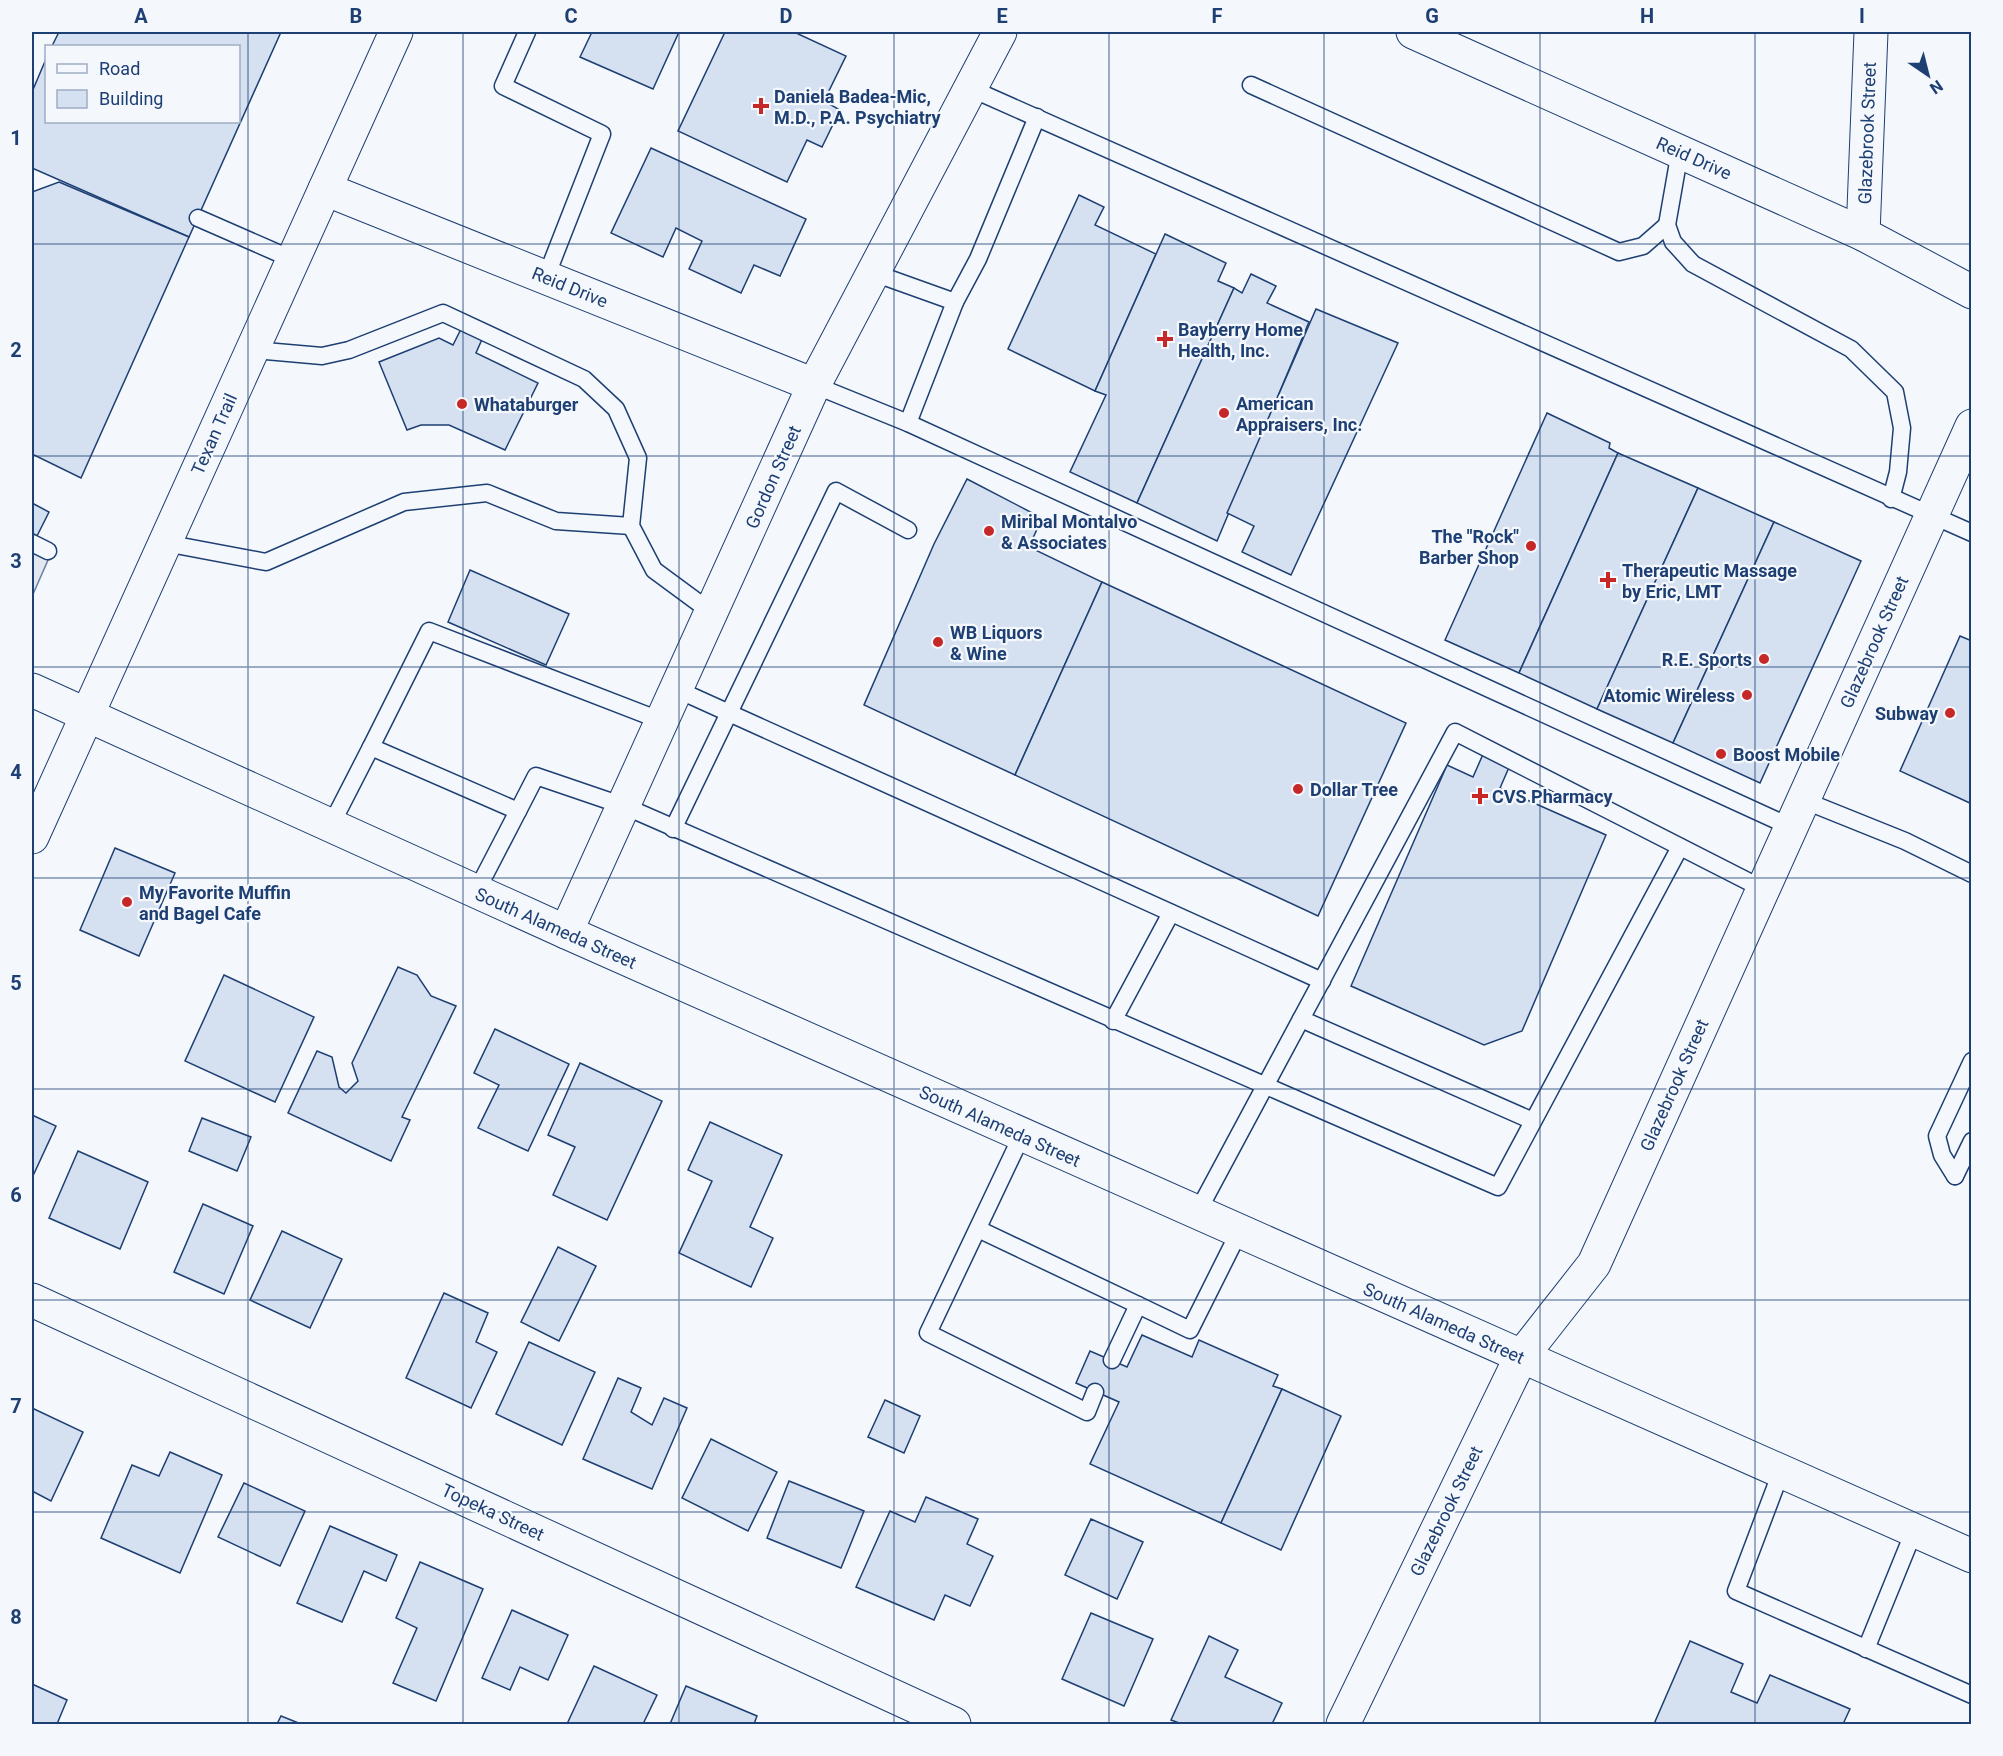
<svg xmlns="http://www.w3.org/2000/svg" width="2003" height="1756" viewBox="0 0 2003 1756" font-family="Roboto,sans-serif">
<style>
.parking{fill:#e3e8f0;stroke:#687fa3;stroke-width:1.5}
.building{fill:#d5e0f0;stroke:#1d3f73;stroke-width:1.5}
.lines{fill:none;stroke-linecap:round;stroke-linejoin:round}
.service-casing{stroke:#1d3f73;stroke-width:19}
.minor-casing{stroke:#1d3f73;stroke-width:35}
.tertiary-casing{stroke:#1d3f73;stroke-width:35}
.secondary-casing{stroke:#1d3f73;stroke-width:35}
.service{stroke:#f4f7fb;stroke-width:16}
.minor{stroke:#f4f7fb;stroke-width:33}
.tertiary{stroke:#f4f7fb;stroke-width:33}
.secondary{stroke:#f4f7fb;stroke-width:33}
.grid{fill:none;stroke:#1d3f73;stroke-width:1.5;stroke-opacity:0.55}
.poi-dot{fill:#c62828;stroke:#f4f7fb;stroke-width:2}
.labels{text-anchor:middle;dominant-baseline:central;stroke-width:4.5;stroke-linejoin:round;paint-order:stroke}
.poi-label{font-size:18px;font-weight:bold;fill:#1d3f73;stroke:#f4f7fb;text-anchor:start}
.street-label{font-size:18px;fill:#1d3f73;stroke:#f4f7fb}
.neatline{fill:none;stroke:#1d3f73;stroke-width:2}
.grid-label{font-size:20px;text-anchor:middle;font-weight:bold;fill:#1d3f73}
</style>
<rect width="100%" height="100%" fill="#f4f7fb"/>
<polygon class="parking" points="32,552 48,560 34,592 32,590"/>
<g class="building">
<polygon points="59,32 281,32 189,237 32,168 32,92 46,59 46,122 238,122 238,46 52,46"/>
<polygon points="592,32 679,32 653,89 580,57"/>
<polygon points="725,32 794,32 846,56 824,101 840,110 822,147 807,140 787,182 678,131"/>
<polygon points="651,148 806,219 780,276 754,265 741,293 689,269 702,241 676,228 663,257 611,233"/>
<polygon points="59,182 189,237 81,478 32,454 32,192"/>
<polygon points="1079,195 1104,207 1095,225 1156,254 1095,391 1008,349"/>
<polygon points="1165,234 1226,263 1218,281 1234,288 1137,503 1070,472 1106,395 1095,391"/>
<polygon points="1251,274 1276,286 1267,303 1309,322 1217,541 1137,503 1234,288 1242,293"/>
<polygon points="1316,309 1398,343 1291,575 1242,552 1254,526 1227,513"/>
<polygon points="462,327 483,337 476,353 538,383 505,450 449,425 421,425 407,430 379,362 439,338 453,345"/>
<polygon points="1547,413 1610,443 1609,448 1618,453 1519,673 1445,640"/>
<polygon points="1618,453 1698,488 1597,709 1519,673"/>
<polygon points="967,479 1042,518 1029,547 1102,582 1015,775 864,705 934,544"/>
<polygon points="1698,488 1774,522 1673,743 1597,709"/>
<polygon points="32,503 49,512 37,536 32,533"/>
<polygon points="1774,522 1861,561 1760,783 1673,743"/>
<polygon points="470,570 569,614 546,665 448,622"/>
<polygon points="1102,582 1406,723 1318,916 1015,775"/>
<polygon points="1960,636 1972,641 1972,804 1900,771"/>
<polygon points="1484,752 1510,765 1500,788 1606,835 1522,1031 1484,1045 1351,986 1447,765 1473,777"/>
<polygon points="115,848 175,873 139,956 80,930"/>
<polygon points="398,967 417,975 431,996 456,1006 402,1117 410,1120 391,1161 288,1113 317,1051 332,1057 339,1087 346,1093 358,1081 352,1063"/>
<polygon points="224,975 314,1017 275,1102 185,1061"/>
<polygon points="495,1029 569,1064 528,1151 478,1128 499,1085 474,1073"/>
<polygon points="580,1063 662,1101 607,1220 553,1195 575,1147 548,1135"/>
<polygon points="32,1115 56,1126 32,1178"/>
<polygon points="202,1118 251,1137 237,1171 189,1151"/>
<polygon points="710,1122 782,1155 750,1227 773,1238 751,1287 679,1253 712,1181 688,1170"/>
<polygon points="78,1151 148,1182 120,1249 49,1218"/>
<polygon points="203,1204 253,1226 224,1294 174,1272"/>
<polygon points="282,1231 342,1259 310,1328 250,1300"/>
<polygon points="558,1247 596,1266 559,1341 521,1322"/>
<polygon points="444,1293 488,1313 476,1342 497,1352 471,1408 406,1378"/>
<polygon points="1142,1335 1192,1357 1199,1340 1278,1375 1273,1386 1282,1389 1221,1523 1090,1464 1119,1402 1076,1383 1090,1351 1127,1367"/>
<polygon points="529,1342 595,1372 562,1445 496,1414"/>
<polygon points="618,1378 641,1388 631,1412 652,1425 664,1398 687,1408 652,1489 583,1459"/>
<polygon points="1282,1389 1341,1416 1281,1550 1221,1523"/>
<polygon points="885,1400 920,1416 904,1453 868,1437"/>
<polygon points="32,1408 83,1432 51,1501 32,1491"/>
<polygon points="711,1439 777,1472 748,1531 682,1498"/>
<polygon points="170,1452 222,1475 180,1573 101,1538 132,1465 159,1476"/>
<polygon points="789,1481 864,1511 841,1568 767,1538"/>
<polygon points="244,1483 305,1511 280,1566 218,1537"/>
<polygon points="926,1497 978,1519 967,1544 993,1556 970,1606 945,1595 934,1620 856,1587 890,1511 915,1522"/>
<polygon points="1091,1519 1143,1542 1117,1599 1065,1575"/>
<polygon points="330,1526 397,1555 386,1581 364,1571 342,1622 297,1603"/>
<polygon points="420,1562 483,1589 436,1701 393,1683 417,1628 396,1618"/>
<polygon points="512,1610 568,1635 548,1680 520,1667 510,1690 482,1678"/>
<polygon points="1091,1613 1153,1639 1124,1706 1062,1679"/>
<polygon points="1209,1636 1238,1650 1225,1677 1282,1703 1272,1724 1182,1724 1171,1720"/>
<polygon points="1690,1641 1743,1664 1731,1692 1757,1703 1770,1675 1850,1709 1843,1724 1654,1724"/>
<polygon points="594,1666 657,1695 643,1724 567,1724"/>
<polygon points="32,1684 67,1700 57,1724 32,1724"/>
<polygon points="686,1686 757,1716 754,1724 670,1724"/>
<polygon points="281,1716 301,1724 277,1724"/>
</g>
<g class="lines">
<defs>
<g id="service">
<polyline points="527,32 503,86 602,134 546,277"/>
<polyline points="1251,85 1619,252 1643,246 1667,225"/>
<polyline points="972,89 1972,533"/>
<polyline points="1680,151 1667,225 1673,242 1693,264 1851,349 1895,392 1902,428 1898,472 1891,499"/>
<polyline points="198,218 294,260"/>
<polyline points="874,273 955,302 978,259 1037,117"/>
<polyline points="253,350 322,356 349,350 443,313 584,379 616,409 638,458 631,526 654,570 711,612"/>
<polyline points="814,385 908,423 1791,827"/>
<polyline points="908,423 955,302"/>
<polyline points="32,543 48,551"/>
<polyline points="165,543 266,562 404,502 487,493 556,521 631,526"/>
<polyline points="676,689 1322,981"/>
<polyline points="662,721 429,631 371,747 518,811 536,776 624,806 1498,1187 1680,847"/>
<polyline points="1803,800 1905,841 1972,874"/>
<polyline points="331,825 371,747"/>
<polyline points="673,829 836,491 908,530"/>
<polyline points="476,892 518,811"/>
<polyline points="1301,1019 1533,1121"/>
<polyline points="1113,1021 1171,913"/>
<polyline points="1022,1135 928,1333 1087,1412 1095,1392"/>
<polyline points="1955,1176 1942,1155 1937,1136 1972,1061"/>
<polyline points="1955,1176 1972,1141"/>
<polyline points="1197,1213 1455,732 1763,889"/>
<polyline points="978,1229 1138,1305 1112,1360"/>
<polyline points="1138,1305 1190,1330 1239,1232"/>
<polyline points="1781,1472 1736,1591 1972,1695"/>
<polyline points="1866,1649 1914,1531"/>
</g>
<g id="minor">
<polyline points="1413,32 1863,234 1972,292"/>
<polyline points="325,189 814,385"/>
<polyline points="1863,234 1871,32"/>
<polyline points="566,932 814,385 1000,32"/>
<polyline points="32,1300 954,1724"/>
<polyline points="1343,1724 1521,1357 1594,1264 1972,426"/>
</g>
<polyline id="tertiary" points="32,837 396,32"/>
<polyline id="secondary" points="32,690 566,932 1972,1556"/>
</defs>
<use href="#service" class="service-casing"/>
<use href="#minor" class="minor-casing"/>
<use href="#tertiary" class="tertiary-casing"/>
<use href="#secondary" class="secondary-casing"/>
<use href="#service" class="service"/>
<use href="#minor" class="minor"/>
<use href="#tertiary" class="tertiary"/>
<use href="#secondary" class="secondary"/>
</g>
<path class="grid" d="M248 32V1724M463 32V1724M679 32V1724M894 32V1724M1109 32V1724M1324 32V1724M1540 32V1724M1755 32V1724M32 244H1972M32 456H1972M32 667H1972M32 878H1972M32 1089H1972M32 1300H1972M32 1512H1972"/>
<g class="poi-dot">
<path d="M758 97h6v6h6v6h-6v6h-6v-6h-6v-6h6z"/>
<path d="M1162 330h6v6h6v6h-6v6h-6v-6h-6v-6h6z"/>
<circle cx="462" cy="404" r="6"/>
<circle cx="1224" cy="413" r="6"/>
<circle cx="989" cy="531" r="6"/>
<circle cx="1531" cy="546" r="6"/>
<path d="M1605 571h6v6h6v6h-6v6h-6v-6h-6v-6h6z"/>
<circle cx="938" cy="642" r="6"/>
<circle cx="1764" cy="659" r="6"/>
<circle cx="1747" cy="695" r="6"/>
<circle cx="1950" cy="713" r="6"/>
<circle cx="1721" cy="754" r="6"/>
<circle cx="1298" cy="789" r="6"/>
<path d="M1477 787h6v6h6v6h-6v6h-6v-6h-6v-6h6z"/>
<circle cx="127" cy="902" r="6"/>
</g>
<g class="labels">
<g class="poi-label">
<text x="774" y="96">Daniela Badea-Mic,<tspan x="774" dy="21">M.D., P.A. Psychiatry</tspan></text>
<text x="1178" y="329">Bayberry Home<tspan x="1178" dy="21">Health, Inc.</tspan></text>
<text x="1236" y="403">American<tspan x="1236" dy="21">Appraisers, Inc.</tspan></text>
<text x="474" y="404">Whataburger</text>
<text x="1001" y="521">Miribal Montalvo<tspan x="1001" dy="21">&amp; Associates</tspan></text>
<text x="1519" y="536" text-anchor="end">The "Rock"<tspan x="1519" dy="21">Barber Shop</tspan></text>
<text x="1622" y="570">Therapeutic Massage<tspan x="1622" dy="21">by Eric, LMT</tspan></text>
<text x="950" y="632">WB Liquors<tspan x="950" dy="21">&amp; Wine</tspan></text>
<text x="1752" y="659" text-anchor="end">R.E. Sports</text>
<text x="1735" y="695" text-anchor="end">Atomic Wireless</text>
<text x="1938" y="713" text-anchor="end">Subway</text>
<text x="1733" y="754">Boost Mobile</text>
<text x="1310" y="789">Dollar Tree</text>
<text x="1492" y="796">CVS Pharmacy</text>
<text x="139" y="892">My Favorite Muffin<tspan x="139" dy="21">and Bagel Cafe</tspan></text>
</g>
<g class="street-label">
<text transform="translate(1867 133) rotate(-88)">Glazebrook Street</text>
<text transform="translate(1694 158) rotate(24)">Reid Drive</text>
<text transform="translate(570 287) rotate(22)">Reid Drive</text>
<text transform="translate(214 434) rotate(-66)">Texan Trail</text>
<text transform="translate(773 477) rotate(-66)">Gordon Street</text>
<text transform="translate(1874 642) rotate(-66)">Glazebrook Street</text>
<text transform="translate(556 928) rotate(24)">South Alameda Street</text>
<text transform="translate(1674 1085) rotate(-66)">Glazebrook Street</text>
<text transform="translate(1000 1126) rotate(24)">South Alameda Street</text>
<text transform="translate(1444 1323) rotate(24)">South Alameda Street</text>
<text transform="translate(1446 1511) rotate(-64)">Glazebrook Street</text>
<text transform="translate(493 1512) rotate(25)">Topeka Street</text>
</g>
</g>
<rect width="2003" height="1756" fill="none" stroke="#f4f7fb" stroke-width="66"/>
<rect x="45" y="45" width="195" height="78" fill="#f4f7fb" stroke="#9eadc5" stroke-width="1.5"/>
<rect x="57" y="64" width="30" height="9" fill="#f4f7fb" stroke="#9eadc5" stroke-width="1.5"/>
<text x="99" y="75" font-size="18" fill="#1d3f73">Road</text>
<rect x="57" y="90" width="30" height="18" fill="#d5e0f0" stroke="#9eadc5" stroke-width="1.5"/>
<text x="99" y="105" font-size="18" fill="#1d3f73">Building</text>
<g transform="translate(1928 75) rotate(145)" stroke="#f4f7fb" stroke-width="4.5" paint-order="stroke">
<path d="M0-4.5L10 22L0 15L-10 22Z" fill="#1d3f73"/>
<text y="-9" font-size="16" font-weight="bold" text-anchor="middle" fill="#1d3f73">N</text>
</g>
<rect x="33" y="33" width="1937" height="1690" class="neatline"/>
<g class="grid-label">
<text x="141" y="23">A</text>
<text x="356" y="23">B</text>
<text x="571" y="23">C</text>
<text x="786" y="23">D</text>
<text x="1002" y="23">E</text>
<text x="1217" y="23">F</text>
<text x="1432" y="23">G</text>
<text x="1647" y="23">H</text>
<text x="1862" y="23">I</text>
<text x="16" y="145">1</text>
<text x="16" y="357">2</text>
<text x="16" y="568">3</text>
<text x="16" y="779">4</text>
<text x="16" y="990">5</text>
<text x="16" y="1202">6</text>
<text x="16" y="1413">7</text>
<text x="16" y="1624">8</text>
</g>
</svg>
